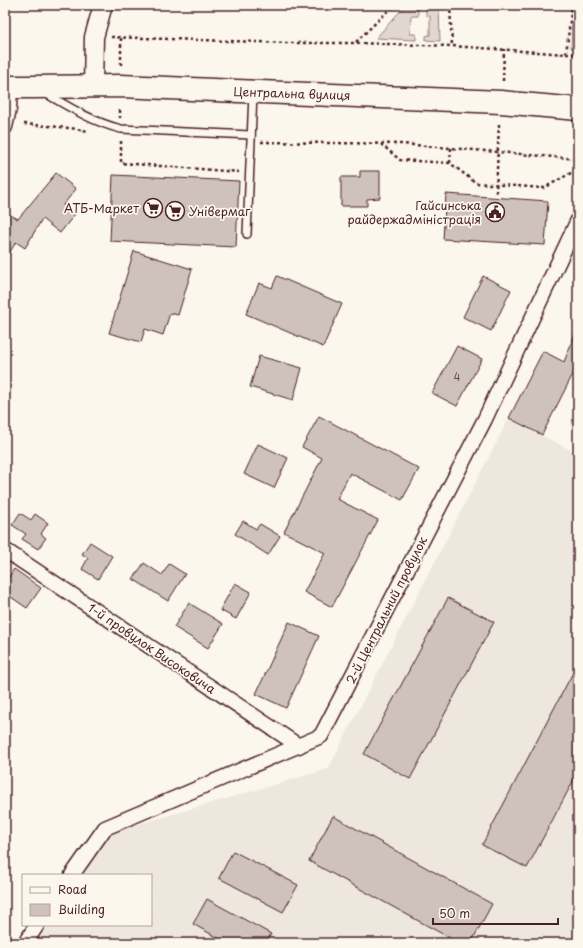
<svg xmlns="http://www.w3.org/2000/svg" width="583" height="948" viewBox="0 0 583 948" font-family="'Playpen Sans',sans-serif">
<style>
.built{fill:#eee7de}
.green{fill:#e2d7d0;stroke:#967b7e}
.building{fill:#cfc2bc;stroke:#4a1f2b}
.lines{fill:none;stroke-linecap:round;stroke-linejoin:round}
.service-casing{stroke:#4a1f2b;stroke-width:10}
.minor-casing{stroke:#4a1f2b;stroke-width:17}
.tertiary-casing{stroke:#4a1f2b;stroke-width:21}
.trunk-casing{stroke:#4a1f2b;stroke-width:25}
.path{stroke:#4a1f2b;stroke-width:2.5;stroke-dasharray:3 3;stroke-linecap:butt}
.service{stroke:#fbf7ec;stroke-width:7}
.minor{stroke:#fbf7ec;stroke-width:14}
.tertiary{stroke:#fbf7ec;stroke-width:18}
.trunk{stroke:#fbf7ec;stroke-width:22}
.labels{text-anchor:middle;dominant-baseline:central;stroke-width:3.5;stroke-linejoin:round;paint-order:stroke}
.number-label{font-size:10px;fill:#6b484f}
.street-label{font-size:12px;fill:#4a1f2b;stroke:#fbf7ec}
.poi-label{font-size:12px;fill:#4a1f2b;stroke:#fbf7ec;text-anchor:end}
</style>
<rect width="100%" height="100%" fill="#fbf7ec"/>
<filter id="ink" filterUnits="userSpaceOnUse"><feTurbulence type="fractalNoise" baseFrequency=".025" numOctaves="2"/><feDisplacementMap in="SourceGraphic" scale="8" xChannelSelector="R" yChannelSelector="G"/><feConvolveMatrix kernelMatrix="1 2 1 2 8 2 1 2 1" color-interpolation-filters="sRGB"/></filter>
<g filter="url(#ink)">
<polygon class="built" points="509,418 578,454 578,943 31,943 43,925 151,925 151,875 78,875 108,833 328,769"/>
<g class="green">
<polygon points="403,8 418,8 418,16 411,16 410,34 416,34 416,40 376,38"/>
<polygon points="426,8 439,8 440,41 426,40 426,36 430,35 430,16 426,15"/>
<polygon points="572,22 578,22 578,49 571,48"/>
</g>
<g class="building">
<polygon points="360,171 380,171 380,198 367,199 367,206 341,206 341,177 360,177"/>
<polygon points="56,173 76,189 63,205 75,214 60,233 42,219 25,248 16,242 5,260 5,212 18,219"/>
<polygon points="113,175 239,181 236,247 110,241"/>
<polygon points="446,194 548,201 545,245 443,239"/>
<polygon points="134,251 192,269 178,315 170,313 163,335 145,329 141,342 109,333"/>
<polygon points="277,276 342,304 323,347 246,314 259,283 272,288"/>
<polygon points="483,276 511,290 491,331 463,317"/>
<polygon points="577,329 578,330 578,364 542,435 509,418 543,351 564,362"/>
<polygon points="457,346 482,359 457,406 432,393"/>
<polygon points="259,356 302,368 293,400 250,387"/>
<polygon points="319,416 419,469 402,500 350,473 337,499 378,520 332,607 304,592 325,553 284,532 322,458 302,447"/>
<polygon points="258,444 288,458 274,488 244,474"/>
<polygon points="20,513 31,520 35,514 48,523 41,534 46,538 38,549 22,539 26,534 12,525"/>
<polygon points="243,521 256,529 260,524 280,536 268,555 235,534"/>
<polygon points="90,542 112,556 98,579 82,569 88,558 82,554"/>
<polygon points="144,563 162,575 169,564 185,574 168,601 133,579"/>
<polygon points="14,569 41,588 27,608 5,593 5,583"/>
<polygon points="235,583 251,592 236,619 220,610"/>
<polygon points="448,598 494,622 410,779 364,754"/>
<polygon points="189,603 223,624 208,648 174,627"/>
<polygon points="289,622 319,636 286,708 256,694"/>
<polygon points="578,663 578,772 527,868 482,845"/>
<polygon points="333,816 492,904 471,943 459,943 309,861"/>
<polygon points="233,851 298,885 283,912 219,878"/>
<polygon points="207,899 271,934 266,943 227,943 193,924"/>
</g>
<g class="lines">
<defs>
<g id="service">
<path d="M45 93C69 107 93 122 121 129L251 135"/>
<polyline points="247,234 253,94"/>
</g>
<g id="minor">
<polyline points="5,127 9,109 10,87"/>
<polyline points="5,550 299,746"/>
<polyline points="72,875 105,828 321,736 485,419 578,220"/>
<polyline points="25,943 37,925"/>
</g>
<polyline id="tertiary" points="93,86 94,37 103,5"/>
<polyline id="trunk" points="5,87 34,87 121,86 501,102 578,109"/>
</defs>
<use href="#service" class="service-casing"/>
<use href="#minor" class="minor-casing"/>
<use href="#tertiary" class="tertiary-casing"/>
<use href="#trunk" class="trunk-casing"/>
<g class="path">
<polyline points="450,5 452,46 566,54 572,5"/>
<polyline points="111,37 288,43 356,43 452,46"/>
<polyline points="121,38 121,67"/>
<polyline points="356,42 394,5"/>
<polyline points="566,54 578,54"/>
<polyline points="503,81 504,49"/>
<polyline points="120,110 120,118"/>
<polyline points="24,124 70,128 89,131"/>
<polyline points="121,141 121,163 239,172"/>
<polyline points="261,142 402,144 497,152 578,159"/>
<polyline points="381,144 400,160 450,163 476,183 544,188 578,169"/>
<polyline points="450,163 451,148"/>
<polyline points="496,193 499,124"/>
</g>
<use href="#service" class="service"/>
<use href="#minor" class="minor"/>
<use href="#tertiary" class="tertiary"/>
<use href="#trunk" class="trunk"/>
</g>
</g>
<defs>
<symbol id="supermarket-ring" viewBox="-11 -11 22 22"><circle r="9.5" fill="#fbf7ec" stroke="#4a1f2b" stroke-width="1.5"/><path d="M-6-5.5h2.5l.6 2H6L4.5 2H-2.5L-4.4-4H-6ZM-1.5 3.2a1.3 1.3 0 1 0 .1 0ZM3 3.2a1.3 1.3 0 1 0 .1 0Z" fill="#4a1f2b"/></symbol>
<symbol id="civic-ring" viewBox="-11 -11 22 22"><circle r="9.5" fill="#fbf7ec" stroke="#4a1f2b" stroke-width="1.5"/><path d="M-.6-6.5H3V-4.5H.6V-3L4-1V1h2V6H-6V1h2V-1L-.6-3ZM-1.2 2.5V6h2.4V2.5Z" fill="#4a1f2b"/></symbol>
</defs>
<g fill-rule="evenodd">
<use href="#supermarket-ring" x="142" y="197" width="22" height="22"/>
<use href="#supermarket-ring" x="164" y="200" width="22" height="22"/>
<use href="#civic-ring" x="484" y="201" width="22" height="22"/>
</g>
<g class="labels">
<g class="number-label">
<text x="457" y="376">4</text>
</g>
<g class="street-label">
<text transform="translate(292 93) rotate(2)">Центральна вулиця</text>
<text transform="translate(386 610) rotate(-63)">2-й Центральний провулок</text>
<text transform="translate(152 648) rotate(34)">1-й провулок Високовича</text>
</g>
<g class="poi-label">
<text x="481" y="205">Гайсинська<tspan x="481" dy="14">райдержадміністрація</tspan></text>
<text x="139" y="208">АТБ-Маркет</text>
<text x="189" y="211" text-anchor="start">Універмаг</text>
</g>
</g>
<rect width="583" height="948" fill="none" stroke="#fbf7ec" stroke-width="20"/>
<rect x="10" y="10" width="563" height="928" fill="none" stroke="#4a1f2b" stroke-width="1.5" filter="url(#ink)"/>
<rect x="22" y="874" width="130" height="52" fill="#fbf7ec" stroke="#b4a19f"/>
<rect x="30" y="887" width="20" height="6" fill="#fbf7ec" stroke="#b4a19f"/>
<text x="58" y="894" font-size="12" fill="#4a1f2b">Road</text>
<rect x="30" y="904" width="20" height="12" fill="#cfc2bc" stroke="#b4a19f"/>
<text x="58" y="914" font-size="12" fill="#4a1f2b">Building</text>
<path d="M433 918v6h125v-6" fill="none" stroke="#4a1f2b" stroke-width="2"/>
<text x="439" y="918" font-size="12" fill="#4a1f2b" stroke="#fbf7ec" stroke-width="3" paint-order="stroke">50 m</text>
</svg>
